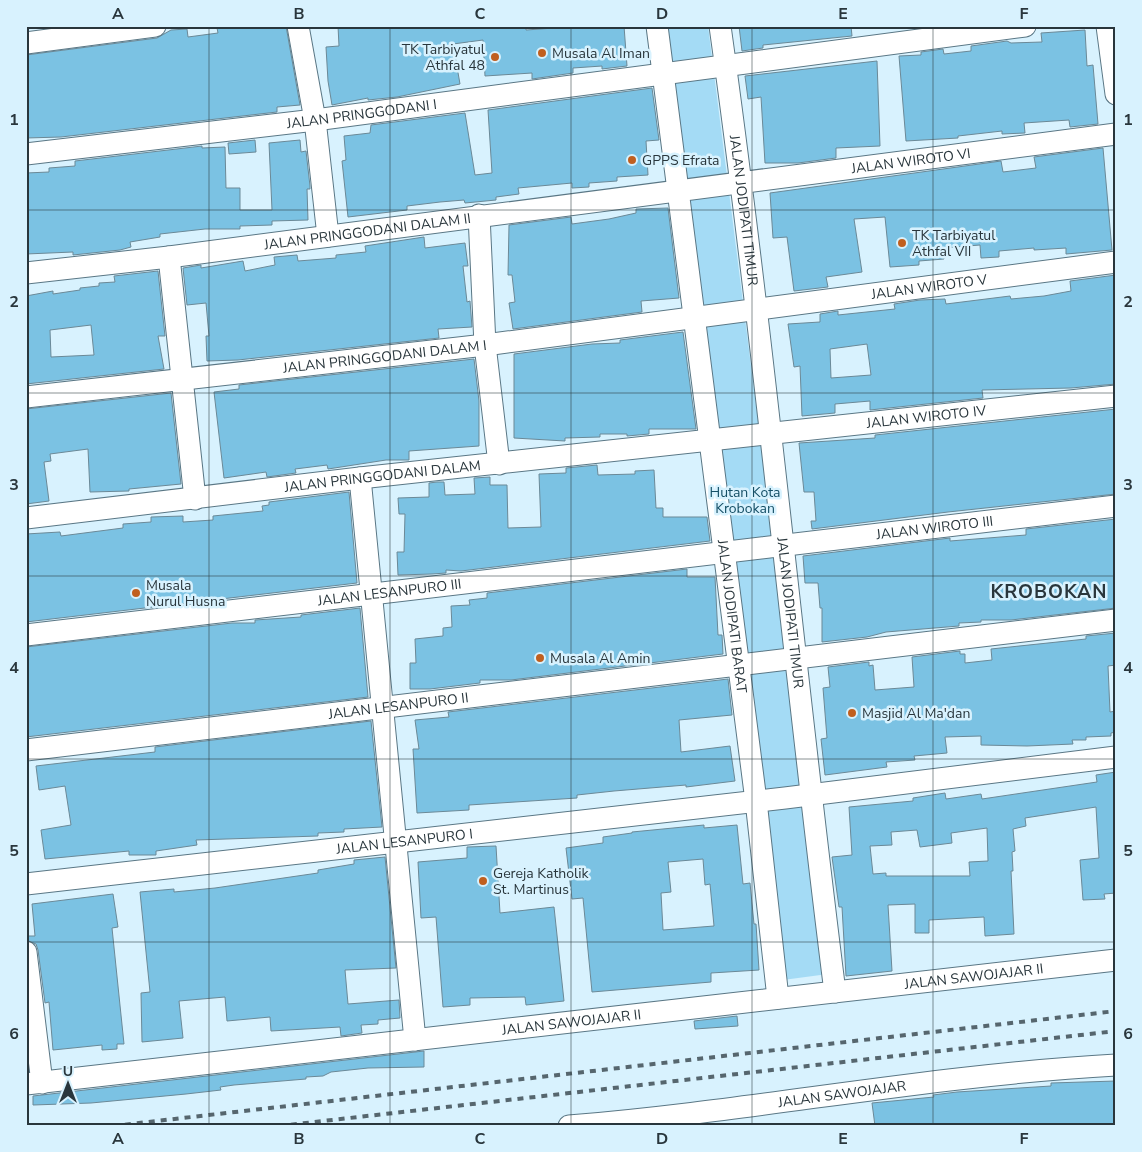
<svg xmlns="http://www.w3.org/2000/svg" width="1142" height="1152" viewBox="0 0 1142 1152" font-family="'Nunito Sans',sans-serif">
<style>
.green{fill:#a4dbf5}
.building{fill:#7bc2e3;stroke:#6b8997;fill-rule:evenodd}
.lines{fill:none;stroke-linecap:round;stroke-linejoin:round}
.minor-casing{stroke:#5a7785;stroke-width:23}
.minor{stroke:#fff;stroke-width:21}
.rail{stroke:#56666e;stroke-width:4;stroke-dasharray:6 6;stroke-linecap:butt}
.grid{fill:none;stroke:#29363c;stroke-width:1;stroke-opacity:0.55}
.poi-dot{fill:#c05f1f;stroke:#d8f2fe;stroke-width:2}
.labels{text-anchor:middle;dominant-baseline:central;stroke-width:5;stroke-linejoin:round;paint-order:stroke}
.poi-label{font-size:14px;fill:#29363c;stroke:#d8f2fe;text-anchor:start}
.street-label{font-size:14px;fill:#29363c;stroke:#d8f2fe}
.park-label{font-size:14px;fill:#154f66;stroke:#d8f2fe}
.district-label{font-size:19px;font-weight:bold;letter-spacing:1px;fill:#29363c;stroke:#d8f2fe}
.neatline{fill:none;stroke:#29363c;stroke-width:2}
.grid-label{font-size:16px;text-anchor:middle;font-weight:bold;fill:#29363c}
</style>
<rect width="100%" height="100%" fill="#d8f2fe"/>
<polygon class="green" points="662,26 708,26 828,974 783,980"/>
<g class="building">
<polygon points="234,26 286,26 300,105 277,107 277,112 61,137 26,138 26,55 157,38 171,30 187,29 188,37 218,33 217,28"/>
<polygon points="338,26 526,26 526,30 554,28 554,26 624,26 627,66 602,69 602,66 573,68 573,73 532,79 532,73 485,76 483,40 453,44 460,84 397,97 368,100 368,98 332,105 328,81 326,47 339,46"/>
<polygon points="739,26 851,26 852,36 763,45 763,48 742,51"/>
<polygon points="1085,30 1087,66 1093,65 1098,124 1070,127 1069,120 1024,123 1025,133 1002,134 1002,131 958,136 958,138 906,141 899,56 921,55 921,52 943,49 944,54 971,51 971,46 1007,41 1011,43 1042,42 1041,33"/>
<polygon points="877,61 880,146 836,148 836,158 798,163 765,163 761,97 748,99 745,76"/>
<polygon points="652,88 659,140 646,141 648,175 617,177 617,181 589,183 589,187 572,188 572,183 518,188 519,194 496,197 496,200 465,203 464,200 440,202 407,206 407,210 348,217 342,161 346,160 344,136 370,133 371,125 465,113 475,175 492,173 488,110"/>
<polygon points="255,140 256,152 229,154 228,143"/>
<polygon points="300,140 301,152 306,151 310,186 310,189 307,189 308,220 272,221 272,225 240,226 240,229 205,229 160,234 160,237 130,242 131,247 120,250 73,255 73,252 26,254 26,173 49,172 49,168 75,166 75,161 202,146 202,148 225,147 226,188 240,188 240,210 272,210 269,143"/>
<polygon points="1103,148 1112,250 1066,254 1066,248 1034,250 1034,248 999,251 999,257 981,258 980,245 943,248 944,259 919,261 919,265 890,267 885,217 854,219 862,272 826,277 828,287 794,291 787,237 773,238 770,193 1001,161 1003,172 1036,168 1034,157"/>
<polygon points="668,208 679,298 641,301 642,312 513,329 509,303 515,302 512,275 508,275 509,225 571,217 572,224 609,219 636,213 636,209"/>
<polygon points="424,237 425,248 465,243 468,266 463,266 467,302 470,301 472,327 438,329 439,338 238,360 207,361 206,336 209,336 206,303 187,305 183,268 201,265 201,268 243,261 245,271 275,265 274,257 297,255 298,261 336,258 336,255 366,252 365,246"/>
<path d="M158 271 165 336H158L164 369 26 384V296L53 291V294L80 290V288L99 286V283L115 282 114 276ZM91 325 94 355 51 357 50 330Z"/>
<path d="M1116 275V384L1071 388 982 390 983 398 870 410V401L835 404V413L802 416 800 366 794 367 788 324 820 322V314L838 311V315L895 309 894 304 920 300 945 299 946 304 1010 296 1011 299 1044 296 1071 291 1070 281ZM867 344 871 375 831 378 830 349Z"/>
<polygon points="683,332 696,429 649,429 649,434 627,436 627,434 600,434 600,437 565,438 565,441 514,438 514,354 592,344 620,343 620,340"/>
<polygon points="474,359 479,401 479,446 409,451 409,460 386,460 328,469 327,465 295,469 296,473 267,477 266,472 224,478 214,392 239,389 239,385"/>
<polygon points="171,393 181,484 129,489 129,491 90,492 88,449 50,454 51,461 44,462 49,501 26,504 26,409"/>
<polygon points="1116,409 1116,494 948,512 812,529 811,521 816,521 814,492 804,492 799,443 875,438 875,435"/>
<polygon points="597,465 598,475 635,474 635,471 654,470 656,508 663,508 663,517 707,517 710,541 461,571 446,570 446,573 432,574 398,575 397,552 404,552 405,514 399,514 398,498 429,497 429,483 437,482 444,482 445,495 475,494 474,478 490,477 490,485 507,485 508,528 541,527 539,474 566,473 566,468"/>
<polygon points="349,492 357,583 26,622 26,534 60,532 61,536 123,528 123,524 151,522 151,517 183,516 183,522 213,520 213,516 263,511 262,506 269,505 269,502"/>
<polygon points="1116,519 1116,608 1011,620 981,620 981,622 959,623 959,626 886,632 867,637 822,642 822,608 820,608 818,583 805,583 803,556 950,538 950,541 1026,535 1026,529"/>
<polygon points="687,569 687,577 715,577 718,635 722,635 723,654 511,680 480,680 480,683 430,689 410,689 410,663 416,663 415,639 443,636 443,628 452,627 451,606 470,605 469,600 487,598 487,593"/>
<polygon points="360,608 368,697 26,737 26,647 232,623 255,623 255,620 301,617 301,615"/>
<polygon points="1116,633 1116,665 1108,666 1110,712 1116,711 1116,732 1111,733 1111,736 1086,737 1086,740 1072,740 1073,744 1027,746 981,745 981,736 945,737 947,753 914,756 915,760 886,762 887,767 825,775 821,739 827,738 823,688 830,687 828,667 869,662 869,666 873,665 875,690 914,687 912,657 960,651 960,654 965,654 965,663 992,660 991,649 1086,639 1086,636"/>
<polygon points="728,679 732,715 679,720 681,752 730,746 735,781 686,787 686,785 614,791 577,795 577,798 469,805 469,810 417,813 413,749 419,749 415,720 449,717 448,712"/>
<polygon points="371,721 382,827 344,829 344,832 318,833 318,836 196,840 197,845 156,851 156,855 129,855 129,851 45,859 41,830 71,825 65,786 39,790 36,766 155,752 155,747"/>
<path d="M1116 772V893L1104 894 1105 899 1083 900 1080 860 1099 858 1096 807 1025 818 1026 826 1013 829 1015 851 1012 852 1013 871H1011L1014 934 985 936 984 917 929 920V933H915V904L888 905 892 971 846 976 842 907H839L832 857 852 855 849 807 913 801V798L945 793 946 799 981 794 982 799 1097 782 1096 775ZM987 828 988 861 969 862 970 876H886V873L873 874 870 846 892 845 891 832 917 830 920 847 952 843 951 833Z"/>
<path d="M704 825V828L737 825 743 884 750 883 754 924H756L759 970 711 973V982L592 992 583 898 572 899 566 848 603 843V837L632 833V832ZM703 859 705 885 710 884 714 926 663 930 661 893 671 892 668 862Z"/>
<polygon points="496,846 500,913 554,907 564,1001 526,1005 525,997 470,998 470,1005 443,1007 436,917 421,918 418,862 467,858 467,847"/>
<polygon points="385,857 396,968 345,970 348,1004 399,1000 400,1018 378,1020 378,1024 361,1025 362,1033 341,1036 340,1027 271,1031 270,1017 227,1021 225,997 179,1001 183,1038 142,1042 141,993 150,992 140,892 174,889 174,892 215,888 318,873 318,870 354,864 354,860"/>
<polygon points="113,894 118,927 112,928 124,1044 117,1044 117,1049 102,1050 102,1045 53,1050 49,1002 45,1003 38,950 36,944 26,940 26,936 35,936 32,904"/>
<polygon points="737,1016 738,1026 695,1029 694,1021"/>
<polygon points="424,1051 424,1067 368,1068 331,1072 323,1076 306,1077 306,1079 234,1085 220,1087 221,1090 186,1094 91,1103 33,1105 33,1096"/>
<polygon points="1116,1081 1116,1126 875,1126 872,1103 934,1097 933,1095 957,1092 1051,1086 1051,1083"/>
</g>
<g class="lines">
<defs>
<g id="minor">
<polyline points="298,26 315,120 328,236"/>
<path id="s1" d="M657 26 756 801 778 998"/>
<path id="s2" d="M720 26C765 347 794 670 835 992"/>
<polyline points="1107,26 1116,94"/>
<polyline points="26,43 155,26"/>
<path id="s3" d="M26 154 315 120 1025 26"/>
<polyline points="479,215 485,345 499,464"/>
<polyline points="169,257 195,499"/>
<path id="s4" d="M26 273 169 257 1116 134"/>
<path id="s5" d="M26 397 485 345 1116 262"/>
<path d="M360 478C377 666 398 853 415 1040"/>
<path id="s6" d="M26 518 360 478 1116 396"/>
<path id="s7" d="M26 635 1116 506"/>
<path id="s8" d="M26 750 1116 620"/>
<path id="s9" d="M26 884 785 798 1116 757"/>
<polyline points="26,952 42,1083"/>
<path id="s10" d="M26 1084 1116 960"/>
<path id="s11" d="M569 1126C752 1111 933 1075 1116 1065"/>
</g>
</defs>
<use href="#minor" class="minor-casing"/>
<use href="#minor" class="minor"/>
<g class="rail">
<polyline points="113,1126 1116,1011"/>
<polyline points="279,1126 1116,1031"/>
</g>
</g>
<path class="grid" d="M209 26V1126M390 26V1126M571 26V1126M752 26V1126M933 26V1126M26 210H1116M26 393H1116M26 576H1116M26 759H1116M26 942H1116"/>
<g class="poi-dot">
<circle cx="542" cy="53" r="5"/>
<circle cx="495" cy="57" r="5"/>
<circle cx="632" cy="160" r="5"/>
<circle cx="902" cy="243" r="5"/>
<circle cx="136" cy="593" r="5"/>
<circle cx="540" cy="658" r="5"/>
<circle cx="852" cy="713" r="5"/>
<circle cx="483" cy="881" r="5"/>
</g>
<g class="labels">
<g class="poi-label">
<text x="485" y="49" text-anchor="end">TK Tarbiyatul<tspan x="485" dy="16">Athfal 48</tspan></text>
<text x="552" y="53">Musala Al Iman</text>
<text x="642" y="160">GPPS Efrata</text>
<text x="912" y="235">TK Tarbiyatul<tspan x="912" dy="16">Athfal VII</tspan></text>
<text x="146" y="585">Musala<tspan x="146" dy="16">Nurul Husna</tspan></text>
<text x="550" y="658">Musala Al Amin</text>
<text x="862" y="713">Masjid Al Ma'dan</text>
<text x="493" y="873">Gereja Katholik<tspan x="493" dy="16">St. Martinus</tspan></text>
</g>
<g class="street-label">
<text stroke="none"><textPath href="#s3" startOffset="338">JALAN PRINGGODANI I</textPath></text>
<text stroke="none"><textPath href="#s4" startOffset="892">JALAN WIROTO VI</textPath></text>
<text stroke="none"><textPath href="#s2" startOffset="186">JALAN JODIPATI TIMUR</textPath></text>
<text stroke="none"><textPath href="#s4" startOffset="344">JALAN PRINGGODANI DALAM II</textPath></text>
<text stroke="none"><textPath href="#s5" startOffset="910">JALAN WIROTO V</textPath></text>
<text stroke="none"><textPath href="#s5" startOffset="361">JALAN PRINGGODANI DALAM I</textPath></text>
<text stroke="none"><textPath href="#s6" startOffset="906">JALAN WIROTO IV</textPath></text>
<text stroke="none"><textPath href="#s6" startOffset="359">JALAN PRINGGODANI DALAM</textPath></text>
<text stroke="none"><textPath href="#s7" startOffset="915">JALAN WIROTO III</textPath></text>
<text stroke="none"><textPath href="#s7" startOffset="366">JALAN LESANPURO III</textPath></text>
<text stroke="none"><textPath href="#s2" startOffset="591">JALAN JODIPATI TIMUR</textPath></text>
<text stroke="none"><textPath href="#s1" startOffset="595">JALAN JODIPATI BARAT</textPath></text>
<text stroke="none"><textPath href="#s8" startOffset="375">JALAN LESANPURO II</textPath></text>
<text stroke="none"><textPath href="#s9" startOffset="381">JALAN LESANPURO I</textPath></text>
<text stroke="none"><textPath href="#s10" startOffset="954">JALAN SAWOJAJAR II</textPath></text>
<text stroke="none"><textPath href="#s10" startOffset="549">JALAN SAWOJAJAR II</textPath></text>
<text stroke="none"><textPath href="#s11" startOffset="275">JALAN SAWOJAJAR</textPath></text>
</g>
<g class="park-label">
<text x="745" y="492">Hutan Kota<tspan x="745" dy="16">Krobokan</tspan></text>
</g>
<g class="district-label">
<text x="1049" y="592">KROBOKAN</text>
</g>
</g>
<rect width="1142" height="1152" fill="none" stroke="#d8f2fe" stroke-width="55"/>
<g transform="translate(68 1084)" stroke="#d8f2fe" stroke-width="4" paint-order="stroke">
<path d="M0-4L9 19L0 12L-9 19Z" fill="#29363c"/>
<text y="-8" font-size="14" font-weight="bold" text-anchor="middle" fill="#29363c">U</text>
</g>
<rect x="28" y="28" width="1086" height="1096" class="neatline"/>
<g class="grid-label">
<text x="118" y="19">A</text>
<text x="299" y="19">B</text>
<text x="480" y="19">C</text>
<text x="662" y="19">D</text>
<text x="843" y="19">E</text>
<text x="1024" y="19">F</text>
<text x="14" y="125">1</text>
<text x="1128" y="125">1</text>
<text x="14" y="307">2</text>
<text x="1128" y="307">2</text>
<text x="14" y="490">3</text>
<text x="1128" y="490">3</text>
<text x="14" y="673">4</text>
<text x="1128" y="673">4</text>
<text x="14" y="856">5</text>
<text x="1128" y="856">5</text>
<text x="14" y="1039">6</text>
<text x="1128" y="1039">6</text>
<text x="118" y="1144">A</text>
<text x="299" y="1144">B</text>
<text x="480" y="1144">C</text>
<text x="662" y="1144">D</text>
<text x="843" y="1144">E</text>
<text x="1024" y="1144">F</text>
</g>
</svg>
